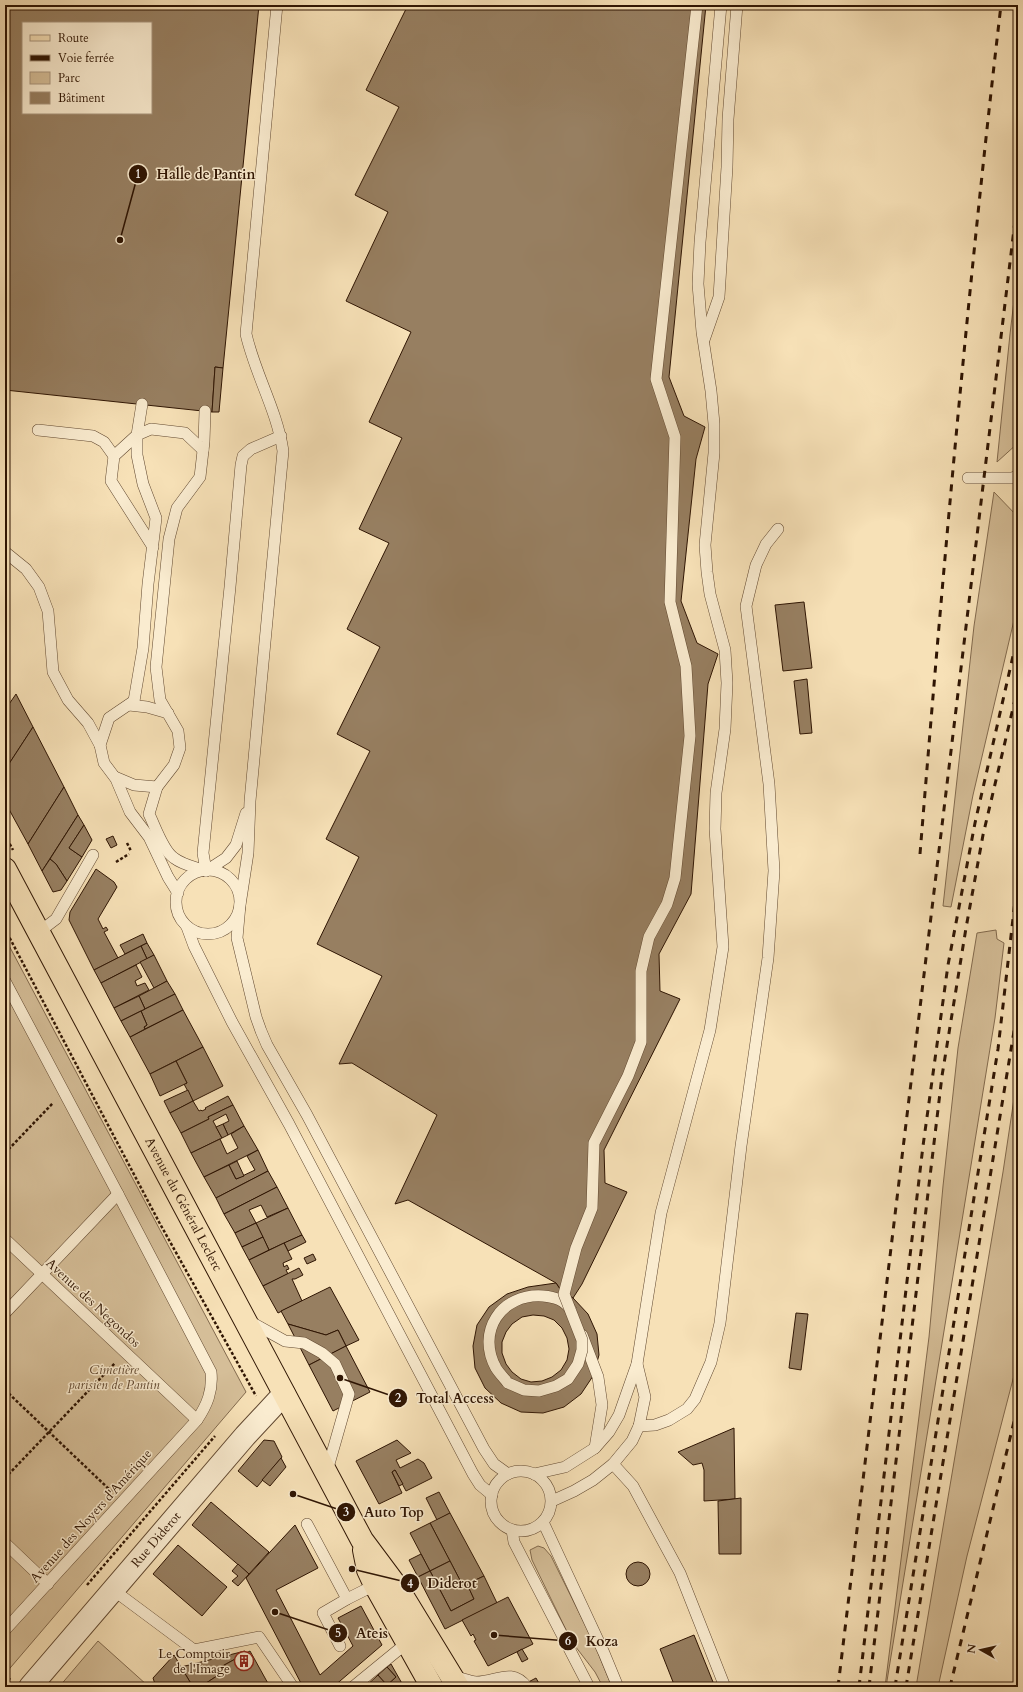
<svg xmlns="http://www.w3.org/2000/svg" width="1023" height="1692" viewBox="0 0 1023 1692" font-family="Cardo,serif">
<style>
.green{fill:#d5be98;stroke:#826a4e}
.building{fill:#977f61;stroke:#2f1503;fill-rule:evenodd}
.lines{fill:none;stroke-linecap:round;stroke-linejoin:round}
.lane-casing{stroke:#614830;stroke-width:12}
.street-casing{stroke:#614830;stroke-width:24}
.primary-casing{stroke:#2f1503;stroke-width:24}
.path{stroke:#2f1503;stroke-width:2.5;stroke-dasharray:3 2;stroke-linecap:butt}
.lane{stroke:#faecd0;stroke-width:11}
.street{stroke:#faecd0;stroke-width:22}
.primary{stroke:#f7e1b7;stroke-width:22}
.rail{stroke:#2f1503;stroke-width:3;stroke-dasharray:7 7;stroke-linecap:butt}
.lane-bridge-casing{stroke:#614830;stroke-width:12;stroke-linecap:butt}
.lane-bridge{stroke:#faecd0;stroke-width:11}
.labels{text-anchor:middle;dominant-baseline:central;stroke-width:3;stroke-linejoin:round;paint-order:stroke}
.street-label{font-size:13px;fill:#2f1503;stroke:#faecd0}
.park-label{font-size:13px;font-style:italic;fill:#614830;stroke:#faecd0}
.poi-label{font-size:13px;fill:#2f1503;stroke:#faecd0;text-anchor:end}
.leader{fill:none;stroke:#2f1503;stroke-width:1.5}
.callout-dot{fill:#2f1503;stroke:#faecd0;stroke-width:1.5}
.mark-label{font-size:12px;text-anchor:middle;font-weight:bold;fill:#fff}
.callout-label{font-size:14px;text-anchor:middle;font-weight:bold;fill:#2f1503;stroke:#faecd0;stroke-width:3;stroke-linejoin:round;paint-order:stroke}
</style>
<rect width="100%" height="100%" fill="#f7e1b7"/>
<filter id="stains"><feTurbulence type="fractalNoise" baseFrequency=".005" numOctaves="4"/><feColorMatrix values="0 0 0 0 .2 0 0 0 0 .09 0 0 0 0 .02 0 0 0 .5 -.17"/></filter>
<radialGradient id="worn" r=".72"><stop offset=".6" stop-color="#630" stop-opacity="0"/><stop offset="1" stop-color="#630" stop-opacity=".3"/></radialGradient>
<g class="green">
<polygon points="1018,267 1018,443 997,462 1010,334"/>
<polygon points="994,492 1018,517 1018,603 973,795 951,907 943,906 974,626"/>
<polygon points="996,930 997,939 1004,943 995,1018 886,1687 885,1687 929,1337 943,1186 958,1048 977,933"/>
<polygon points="5,938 246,1392 5,1674"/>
<polygon points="1018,1072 1018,1360 967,1556 938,1687 916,1687 1003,1172"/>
<polygon points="538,1546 544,1548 551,1556 593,1641 612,1687 603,1687 595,1672 572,1642 532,1560 530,1550"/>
<polygon points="98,1641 147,1685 145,1687 59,1687"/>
</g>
<g class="building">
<path d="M5 5H259L223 368 215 367 212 412 5 390ZM23 23H151V113H23Z"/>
<polygon points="408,5 706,5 669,377 684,416 705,427 696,459 681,601 697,643 718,654 708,684 691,894 659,954 660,991 680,999 604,1150 605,1183 627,1192 582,1284 573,1298 562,1292 556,1283 408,1200 395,1204 437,1115 352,1063 339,1064 382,976 317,944 359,857 326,839 370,751 337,734 380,647 347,629 389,543 359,529 402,438 369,422 411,332 346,301 388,212 355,195 399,107 366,90"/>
<polygon points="215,367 223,368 219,412 212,412"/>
<polygon points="804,602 812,668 783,671 775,605"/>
<polygon points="807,679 812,733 800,734 794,681"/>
<polygon points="16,694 33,727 5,770 5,710"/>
<polygon points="33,727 64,787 28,844 5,802 5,770"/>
<polygon points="64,787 78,815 42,871 28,844"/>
<polygon points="78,815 84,825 69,848 82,857 67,881 56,864 50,859"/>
<polygon points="84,825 92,840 82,857 69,848"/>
<polygon points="113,836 117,845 111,848 106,839"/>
<polygon points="50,859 56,864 67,881 61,890 53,892 42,871"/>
<polygon points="96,869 114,882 117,887 98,919 103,929 106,927 108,930 104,932 118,958 94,970 69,920 70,912"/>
<polygon points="143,934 147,943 125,954 120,945"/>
<polygon points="147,943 154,955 147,959 141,946"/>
<polygon points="141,946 147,959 101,983 94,970"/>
<polygon points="154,955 167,981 154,988 140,962"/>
<polygon points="136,965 142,977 135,981 137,986 145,983 149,990 114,1008 101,983"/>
<polygon points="167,981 175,994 145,1009 139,996"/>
<polygon points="175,994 183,1010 145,1029 144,1027 147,1025 141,1011"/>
<polygon points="139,996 145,1009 121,1021 114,1008"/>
<polygon points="183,1010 203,1047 150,1074 130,1037"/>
<polygon points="141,1011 147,1025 144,1027 145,1029 130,1037 121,1021"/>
<polygon points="203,1047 223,1086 193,1101 184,1084 187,1083 176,1061"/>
<polygon points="176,1061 187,1083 160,1096 150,1074"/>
<polygon points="188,1090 193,1101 170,1113 164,1101"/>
<polygon points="228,1096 233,1105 208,1117 209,1119 181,1133 170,1113 193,1101 199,1111 201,1110 202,1111 206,1109 205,1108"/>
<polygon points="233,1105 244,1126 228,1135 223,1124 229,1121 226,1114 213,1121 222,1138 191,1153 181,1133 209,1119 208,1117"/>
<polygon points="223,1124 228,1135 222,1138 216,1127"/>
<polygon points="244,1126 258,1150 204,1177 191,1153 220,1139 227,1154 238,1148 231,1134"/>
<polygon points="258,1150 268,1171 216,1198 204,1177 229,1165 236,1179 255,1170 247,1156"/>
<polygon points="237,1161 244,1176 236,1179 229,1165"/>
<polygon points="268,1171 277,1187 224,1214 216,1198"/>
<polygon points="277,1187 288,1208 267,1217 261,1205 249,1210 256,1223 235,1233 224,1214"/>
<polygon points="288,1208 302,1235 269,1250 256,1223"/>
<polygon points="256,1223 263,1237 242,1247 235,1233"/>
<polygon points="302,1235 306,1242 288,1251 284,1243"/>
<polygon points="263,1237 269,1250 249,1260 242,1247"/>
<polygon points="284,1243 292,1259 283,1263 284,1267 287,1265 289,1269 286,1270 288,1274 263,1286 249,1260"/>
<polygon points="313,1254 316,1260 307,1264 304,1258"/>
<polygon points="299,1268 303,1275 295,1279 292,1279 302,1301 278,1313 263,1286"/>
<path d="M556 1283 562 1292 573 1298 588 1314 597 1334 599 1355 593 1376 581 1394 564 1407 543 1413 521 1412 501 1403 485 1388 475 1368 473 1346 477 1325 489 1307 507 1294 528 1287ZM533 1315 544 1316 554 1320 562 1328 567 1338 569 1349 567 1360 561 1370 552 1377 542 1381 531 1382 521 1379 512 1372 506 1364 502 1353V1342L506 1332 512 1324 522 1317Z"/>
<polygon points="330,1287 359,1340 346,1346 338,1330 326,1335 288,1324 281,1311"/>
<polygon points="796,1313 808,1314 801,1370 789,1368"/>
<polygon points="288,1324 326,1335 338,1330 346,1346 309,1365"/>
<polygon points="346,1346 370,1392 333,1411 309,1365"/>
<polygon points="734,1428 735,1499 704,1501 704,1470 702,1463 693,1465 678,1452"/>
<polygon points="264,1440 274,1441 282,1457 257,1487 238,1471"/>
<polygon points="397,1440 411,1453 396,1460 400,1468 418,1459 424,1463 432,1478 406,1491 395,1470 392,1472 402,1493 379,1504 356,1461"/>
<polygon points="281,1458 286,1467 270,1486 262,1480"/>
<polygon points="395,1470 403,1484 399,1486 392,1472"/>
<polygon points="439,1492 450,1513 437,1520 426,1498"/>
<polygon points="741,1498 741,1554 719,1554 718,1501"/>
<polygon points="211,1502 269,1552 249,1574 192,1525"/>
<polygon points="450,1513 484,1576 463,1586 430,1523"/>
<polygon points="430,1523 450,1561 430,1571 410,1533"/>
<polygon points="295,1525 318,1568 276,1590 320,1675 353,1646 338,1618 361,1606 382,1645 333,1687 303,1687 246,1578"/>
<polygon points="178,1545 227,1587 202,1616 153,1574"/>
<polygon points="421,1554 430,1571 418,1577 409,1560"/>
<polygon points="450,1561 463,1586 467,1584 474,1599 451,1611 430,1571"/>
<circle cx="638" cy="1574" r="12"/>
<polygon points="238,1564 249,1574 238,1586 232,1581 238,1576 232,1571"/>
<polygon points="430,1571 451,1611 474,1599 467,1584 484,1576 497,1603 445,1629 418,1577"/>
<polygon points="508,1597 533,1644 488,1666 474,1641 476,1640 473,1634 471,1636 462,1620"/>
<polygon points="694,1635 715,1687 675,1687 660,1649"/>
<polygon points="522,1649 528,1659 522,1662 517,1652"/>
<polygon points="245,1651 246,1653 217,1669 220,1674 200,1687 193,1687 181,1667"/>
<polygon points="250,1651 270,1687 200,1687 220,1674 217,1669"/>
<polygon points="174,1655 193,1687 145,1687 155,1684 153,1678"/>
<polygon points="391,1664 404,1687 365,1687 378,1675 387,1685 396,1677 387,1667"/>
<polygon points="387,1667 396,1677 387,1685 378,1675"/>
<polygon points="536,1678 541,1687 519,1687"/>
</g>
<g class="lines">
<defs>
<g id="lane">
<path d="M277 5 246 334C255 374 277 410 283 451L250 801 248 853 240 905 237 938 256 1017 261 1031 267 1045 307 1115 484 1449 494 1464 508 1474"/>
<polyline points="704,340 719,297 727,167 728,119 737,5"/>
<polyline points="142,404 137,435 114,456 111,481 153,547"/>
<path d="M205 411 204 442 200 477 177 508 169 539 156 667 160 700 178 731 180 748 174 765 157 787 149 814C155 826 163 851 174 858 183 865 195 867 206 871L226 858 236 845 246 813"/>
<polyline points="38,430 93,436 104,442 114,456"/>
<polyline points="968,478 1012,478 1018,476"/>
<polyline points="5,552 26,569 39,587 48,611 53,672 68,700 88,723 100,745"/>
<polyline points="129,705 147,707 168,713"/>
<polyline points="115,777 134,785 157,787"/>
<circle cx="208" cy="902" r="32"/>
<polyline points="206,871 203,853 230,587 241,465 243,456 251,449 281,436"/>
<polyline points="178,893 168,877 149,837 130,812 116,779 104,763 100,745 109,718 134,701 143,648 148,584 156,518 143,484 137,455 137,435 151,429 185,433 203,450"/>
<polyline points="187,927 194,946 232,1022 289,1124 473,1474 480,1485 492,1495"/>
<polyline points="39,932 56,919 93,855"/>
<path d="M5 981 118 1194 211 1372C213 1391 207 1405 197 1420L5 1630"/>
<polyline points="5,1239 197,1420"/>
<polyline points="5,1313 118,1194"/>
<polyline points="249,1321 285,1341 304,1343 322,1353 335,1364 349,1394 327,1471"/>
<path d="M508 1383C504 1378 499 1373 496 1368 476 1332 501 1293 543 1296 555 1297 564 1300 571 1310"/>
<polyline points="639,1426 655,1425 669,1420 687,1409 695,1399 711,1362 720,1323 741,1146 768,958 774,871 769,784 746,606 756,565 766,544 778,529"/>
<polyline points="595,1448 609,1432 619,1415 637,1364 661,1213 710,1030 723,947 715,829 716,793 725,729 727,683 725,650 710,594 707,572 705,545 714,453 714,424 711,391 702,332 698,284 700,242 721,5"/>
<polyline points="613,1464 633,1486 680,1573 725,1687"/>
<circle cx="521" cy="1501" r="30"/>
<polyline points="534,1474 565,1467 595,1448 602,1405 598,1377 582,1335"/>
<polyline points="552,1501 574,1491 593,1480 613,1464 632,1441 639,1426 645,1397 637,1364"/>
<polyline points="543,1522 604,1653 618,1687"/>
<polyline points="307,1524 347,1599"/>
<polyline points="512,1530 514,1542 589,1687"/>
<polyline points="5,1543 48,1584"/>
<polyline points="112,1589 194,1650 259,1637 293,1687"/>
<polyline points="340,1646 323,1613 347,1599 375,1585"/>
<path d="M451 1676C459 1677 468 1681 476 1682 497 1682 511 1667 527 1687"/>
<polyline points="353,1687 408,1642"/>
</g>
<g id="street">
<path id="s1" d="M30 1687 245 1436 284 1394"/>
</g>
<g id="primary">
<path id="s2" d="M5 869 362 1540 397 1587 458 1687"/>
<polyline points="364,1550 368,1570 375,1585 432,1687"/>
</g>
</defs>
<use href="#lane" class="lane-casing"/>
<use href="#street" class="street-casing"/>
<use href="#primary" class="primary-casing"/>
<g class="path">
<polyline points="5,835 13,850"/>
<polyline points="127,843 131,851"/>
<polyline points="116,862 129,854"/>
<polyline points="5,929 159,1222 256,1396"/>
<polyline points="5,1153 53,1103"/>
<polyline points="5,1390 112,1492"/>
<polyline points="5,1478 115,1363"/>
<polyline points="87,1585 215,1436"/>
<polyline points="5,1684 10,1678"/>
</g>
<use href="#lane" class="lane"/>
<use href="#street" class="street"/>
<use href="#primary" class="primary"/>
<g class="rail">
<path d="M920 854C943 570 968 287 1001 5"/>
<polyline points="838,1687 1018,196"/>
<polyline points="859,1687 923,1146 948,965 975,823 1018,634"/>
<polyline points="869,1687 942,1076 966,928 983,835 1018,687"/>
<polyline points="895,1687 998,1049 1018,875"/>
<polyline points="906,1687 1018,1007"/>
<polyline points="950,1687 1018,1405"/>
</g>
<defs>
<polyline id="lane-bridge" points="508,1383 524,1390 539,1391 556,1386 568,1379 578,1364 582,1350 582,1340 564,1294 576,1248 592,1208 594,1143 628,1076 641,1042 641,971 649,937 667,904 675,878 690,736 686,666 670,602 675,437 656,379 697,5"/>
</defs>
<use href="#lane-bridge" class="lane-bridge-casing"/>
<use href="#lane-bridge" class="lane-bridge"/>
</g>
<defs>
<symbol id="building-ring" viewBox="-11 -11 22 22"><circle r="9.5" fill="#faecd0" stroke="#8f2418" stroke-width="1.5"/><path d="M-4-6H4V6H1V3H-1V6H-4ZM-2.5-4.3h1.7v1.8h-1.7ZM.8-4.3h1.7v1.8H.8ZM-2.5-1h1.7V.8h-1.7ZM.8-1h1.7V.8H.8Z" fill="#8f2418"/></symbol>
</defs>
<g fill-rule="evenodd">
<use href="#building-ring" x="233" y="1650" width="22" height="22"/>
</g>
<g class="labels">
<g class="street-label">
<text stroke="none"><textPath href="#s2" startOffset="380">Avenue du Général Leclerc</textPath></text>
<text transform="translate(93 1303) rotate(43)">Avenue des Negondos</text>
<text transform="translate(91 1516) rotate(-48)">Avenue des Noyers d'Amérique</text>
<text stroke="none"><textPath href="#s1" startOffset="194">Rue Diderot</textPath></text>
</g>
<g class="park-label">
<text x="114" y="1370">Cimetière<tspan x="114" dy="15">parisien de Pantin</tspan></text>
</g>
<g class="poi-label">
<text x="230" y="1654">Le Comptoir<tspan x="230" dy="15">de l'Image</tspan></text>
</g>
</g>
<path class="leader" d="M120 240L138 174M340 1378L398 1398M293 1494L346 1512M352 1569L410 1583M275 1612L338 1633M494 1635L568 1641"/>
<g class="callout-dot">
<circle cx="120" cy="240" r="4"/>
<circle cx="340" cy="1378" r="4"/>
<circle cx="293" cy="1494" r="4"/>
<circle cx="352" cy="1569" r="4"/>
<circle cx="275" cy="1612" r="4"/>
<circle cx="494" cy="1635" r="4"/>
<circle cx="138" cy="174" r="10"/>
<circle cx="398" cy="1398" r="10"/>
<circle cx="346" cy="1512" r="10"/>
<circle cx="410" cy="1583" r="10"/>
<circle cx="338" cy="1633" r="10"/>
<circle cx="568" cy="1641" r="10"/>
</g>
<g class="mark-label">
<text x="138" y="178">1</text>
<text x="398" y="1402">2</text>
<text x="346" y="1516">3</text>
<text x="410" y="1588">4</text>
<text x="338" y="1637">5</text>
<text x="568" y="1645">6</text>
</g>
<g class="callout-label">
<text x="206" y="179">Halle de Pantin</text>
<text x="455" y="1403">Total Access</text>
<text x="394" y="1517">Auto Top</text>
<text x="452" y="1588">Diderot</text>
<text x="372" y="1638">Ateis</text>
<text x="602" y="1646">Koza</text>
</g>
<rect width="1023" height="1692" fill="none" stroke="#f7e1b7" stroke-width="20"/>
<rect x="6" y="6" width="1011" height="1680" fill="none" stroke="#2f1503" stroke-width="2"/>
<rect x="10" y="10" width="1003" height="1672" fill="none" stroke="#2f1503"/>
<rect x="22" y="22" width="130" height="92" fill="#faecd0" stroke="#a9967e"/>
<rect x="30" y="35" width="20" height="6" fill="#f7e1b7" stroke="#a9967e"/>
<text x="58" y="42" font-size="12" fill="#2f1503">Route</text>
<rect x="30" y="55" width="20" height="6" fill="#2f1503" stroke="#a9967e"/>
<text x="58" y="62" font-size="12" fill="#2f1503">Voie ferrée</text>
<rect x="30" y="72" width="20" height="12" fill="#d5be98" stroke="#a9967e"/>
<text x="58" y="82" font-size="12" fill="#2f1503">Parc</text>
<rect x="30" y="92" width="20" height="12" fill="#977f61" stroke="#a9967e"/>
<text x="58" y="102" font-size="12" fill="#2f1503">Bâtiment</text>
<g transform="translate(981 1650) rotate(278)" stroke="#faecd0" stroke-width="3" paint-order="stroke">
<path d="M0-3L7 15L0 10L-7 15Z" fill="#2f1503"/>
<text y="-6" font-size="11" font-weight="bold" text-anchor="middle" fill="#2f1503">N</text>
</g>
<rect width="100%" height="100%" filter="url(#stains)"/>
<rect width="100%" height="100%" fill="url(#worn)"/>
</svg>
